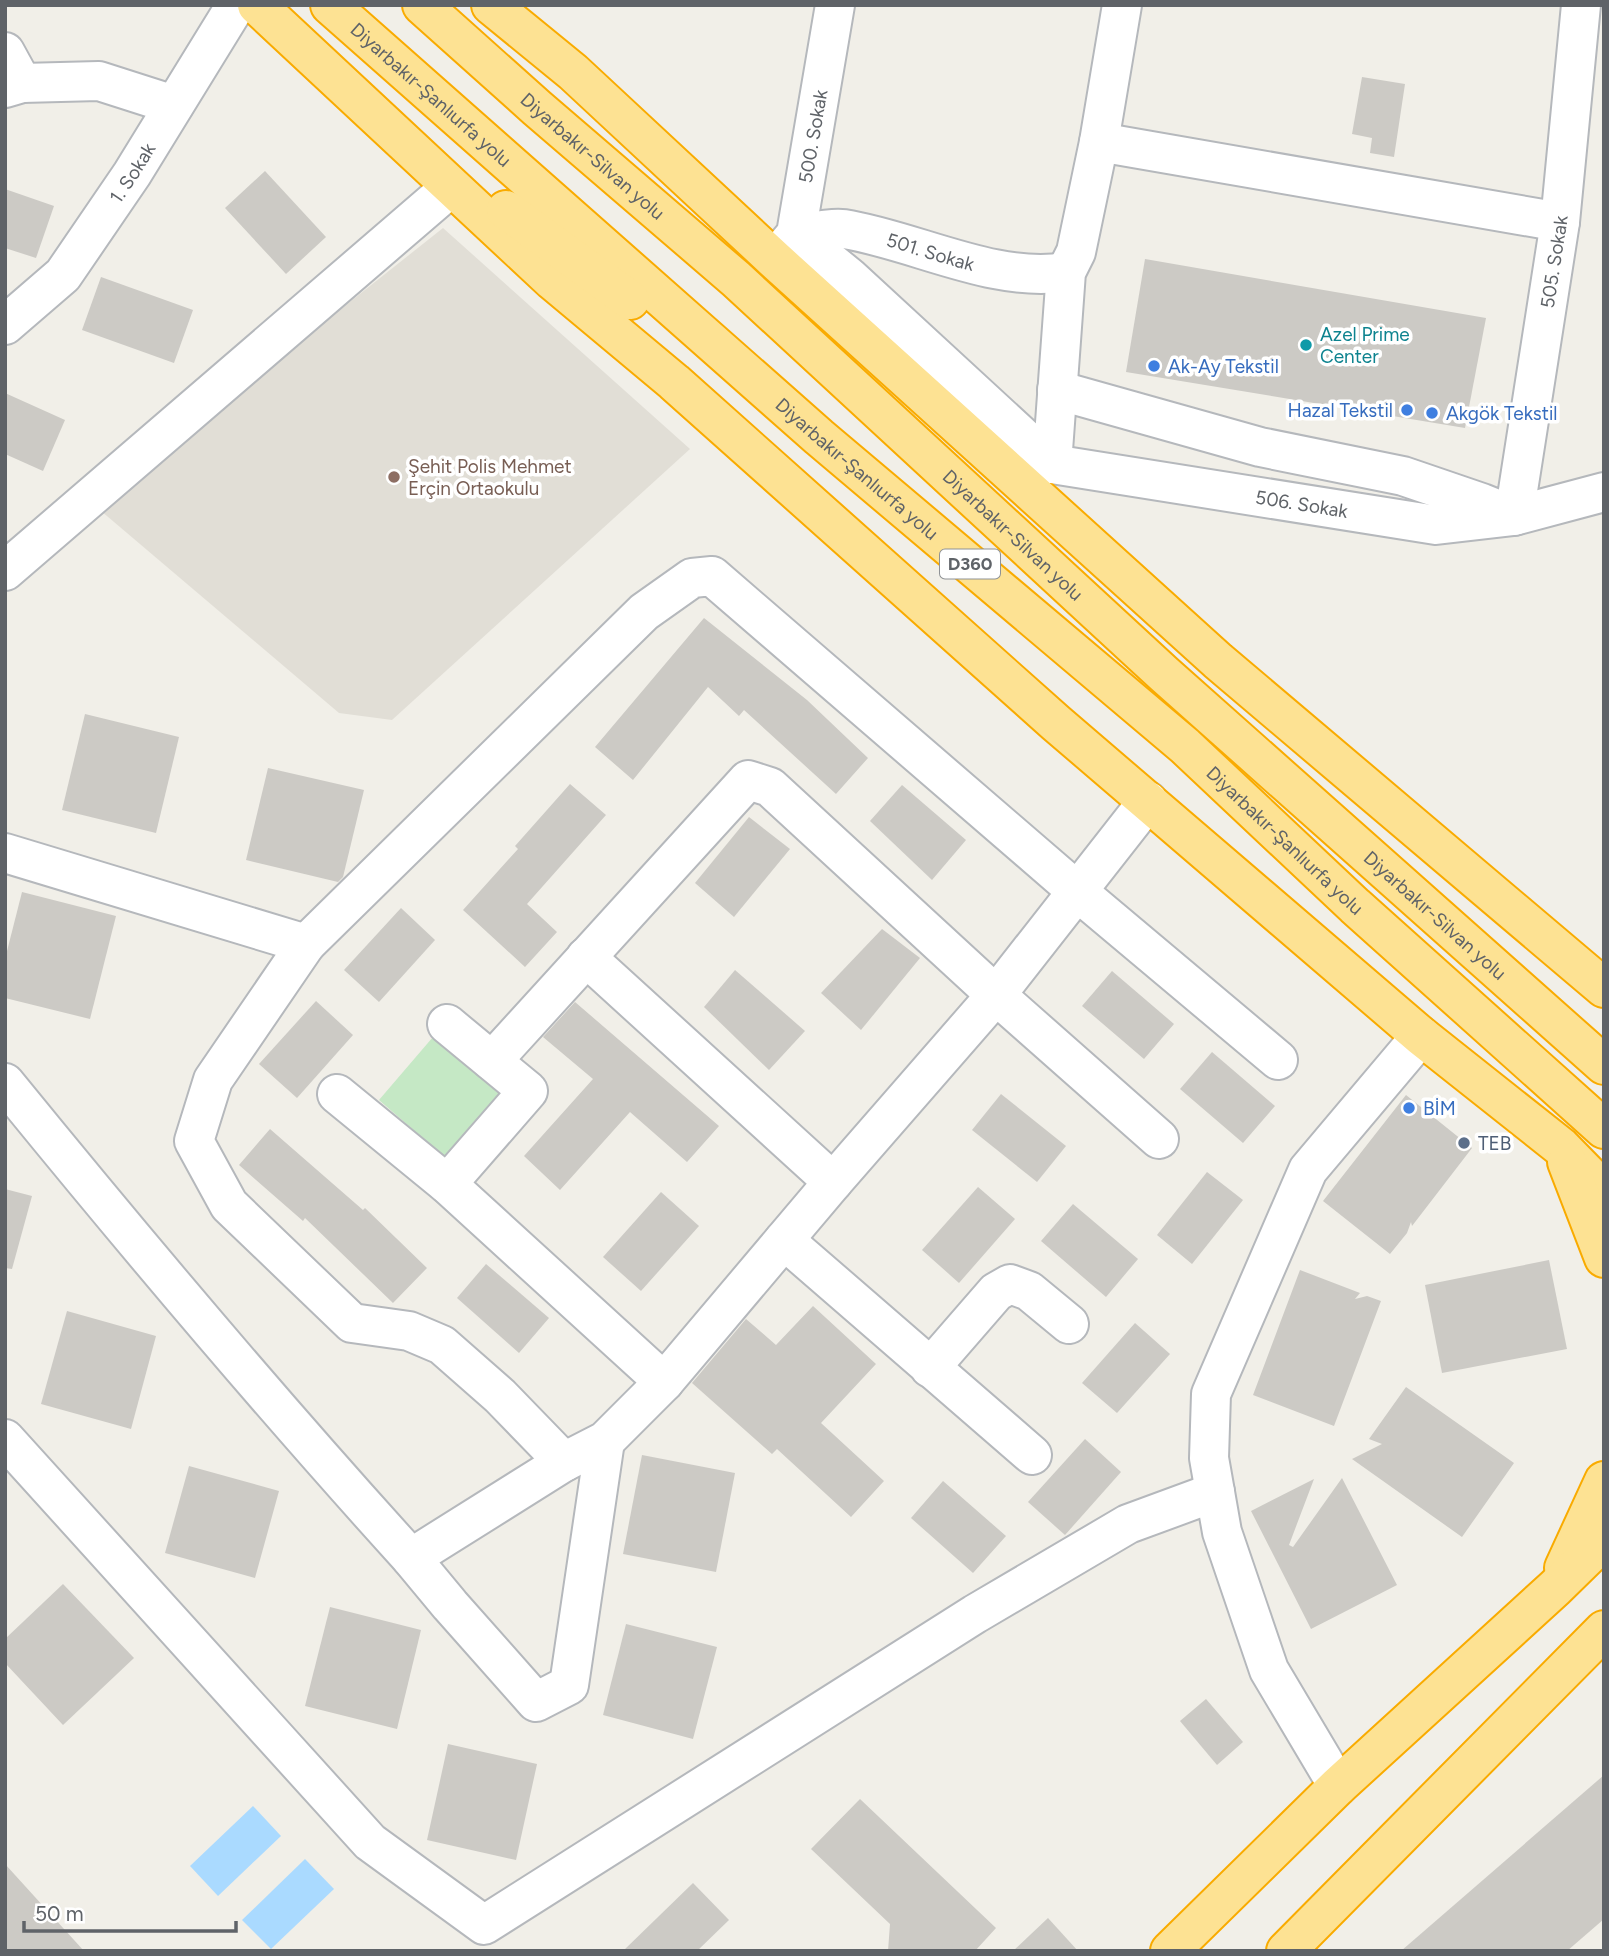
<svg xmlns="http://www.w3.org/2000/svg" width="1609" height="1956" viewBox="0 0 1609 1956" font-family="Figtree,sans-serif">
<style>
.education{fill:#e1ded6}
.green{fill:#c5e8c5}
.water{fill:#aadaff}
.building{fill:#cccac5}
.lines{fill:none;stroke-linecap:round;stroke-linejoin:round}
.minor-casing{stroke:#b5b8bc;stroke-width:42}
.highway-casing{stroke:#f9ab00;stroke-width:42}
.minor{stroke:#fff;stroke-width:38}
.highway{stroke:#fde293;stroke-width:38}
.culture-dot{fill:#0f9aa8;stroke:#fff;stroke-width:2.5}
.shop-dot{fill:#3f7fe0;stroke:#fff;stroke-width:2.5}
.education-dot{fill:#8d6e63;stroke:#fff;stroke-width:2.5}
.service-dot{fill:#5c6f8a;stroke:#fff;stroke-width:2.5}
.labels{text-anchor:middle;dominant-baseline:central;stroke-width:7;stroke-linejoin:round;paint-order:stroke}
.shield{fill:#fff;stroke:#8f9295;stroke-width:2}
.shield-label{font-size:18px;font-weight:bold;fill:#5f6368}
.street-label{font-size:19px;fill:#5f6368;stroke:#fff}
.culture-label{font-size:19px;fill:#0d838f;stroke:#fff;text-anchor:start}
.shop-label{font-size:19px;fill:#366cbe;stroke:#fff;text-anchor:start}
.education-label{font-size:19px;fill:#785e54;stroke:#fff;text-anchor:start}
.service-label{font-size:19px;fill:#4e5e75;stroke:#fff;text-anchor:start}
</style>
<rect width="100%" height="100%" fill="#f1efe8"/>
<polygon class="education" points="443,228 690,449 392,720 339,713 94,505"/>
<polygon class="green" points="439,1030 509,1091 449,1161 379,1100"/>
<g class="water">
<polygon points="253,1806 281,1836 218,1896 190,1866"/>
<polygon points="305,1859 334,1889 271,1949 242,1920"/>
</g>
<g class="building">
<polygon points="1362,77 1405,84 1394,157 1370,153 1372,138 1352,134"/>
<polygon points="265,171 326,237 286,274 225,208"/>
<polygon points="5,189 54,206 36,258 5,248"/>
<polygon points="1145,259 1486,318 1465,428 1126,372"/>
<polygon points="101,277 193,310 174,363 82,330"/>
<polygon points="5,393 65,420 43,471 5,454"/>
<polygon points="704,618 807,700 868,758 836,794 744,710 739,716 708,687 633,780 595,747"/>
<polygon points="85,714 179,737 156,833 62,810"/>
<polygon points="268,768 364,790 343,877 338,882 246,860"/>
<polygon points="570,784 606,815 527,904 557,932 525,967 463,910 518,849 515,846"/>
<polygon points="902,785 966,840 932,880 870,821"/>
<polygon points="749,817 790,849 734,917 695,883"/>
<polygon points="22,892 116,916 90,1019 5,998 5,959"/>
<polygon points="401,908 435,940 379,1002 344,970"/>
<polygon points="882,929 920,958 861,1030 821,993"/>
<polygon points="735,970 805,1031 769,1070 704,1007"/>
<polygon points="1112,971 1174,1024 1144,1059 1082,1006"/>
<polygon points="316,1001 353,1035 297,1098 259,1064"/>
<polygon points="575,1002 719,1126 687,1162 630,1112 560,1190 524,1156 593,1079 543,1037"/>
<polygon points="1212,1052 1275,1106 1243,1143 1180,1089"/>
<polygon points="1001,1094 1066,1146 1037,1182 972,1130"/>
<polygon points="1406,1095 1472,1148 1412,1226 1411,1222 1407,1233 1390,1254 1323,1201"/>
<polygon points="270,1129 363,1210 365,1208 427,1268 393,1303 305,1218 303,1221 239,1165"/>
<polygon points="1207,1172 1243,1200 1192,1264 1157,1235"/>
<polygon points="978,1187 1015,1219 959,1283 922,1250"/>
<polygon points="5,1189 32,1196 12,1269 5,1268"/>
<polygon points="661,1192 699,1226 641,1291 603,1257"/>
<polygon points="1073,1204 1138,1259 1106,1297 1041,1241"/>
<polygon points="1549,1260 1567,1349 1442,1373 1425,1285"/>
<polygon points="486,1264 549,1318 519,1353 457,1298"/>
<polygon points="1300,1270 1360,1293 1355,1299 1367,1296 1381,1301 1334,1426 1253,1395"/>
<polygon points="813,1306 876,1364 821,1423 884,1481 851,1517 777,1449 772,1454 692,1383 746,1319 776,1345"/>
<polygon points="67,1311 156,1336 131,1429 41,1404"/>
<polygon points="1135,1323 1170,1354 1117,1413 1082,1383"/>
<polygon points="1406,1387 1514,1463 1462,1537 1352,1459 1382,1444 1369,1439"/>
<polygon points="1085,1439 1121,1472 1065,1535 1028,1502"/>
<polygon points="642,1455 735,1473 716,1572 623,1554"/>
<polygon points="189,1466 279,1491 255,1578 165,1553"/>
<polygon points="1342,1478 1397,1585 1311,1629 1251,1511 1314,1479 1289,1545 1293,1547"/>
<polygon points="943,1481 1006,1536 973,1573 911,1518"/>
<polygon points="63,1584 134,1658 63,1725 5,1663 5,1639"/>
<polygon points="330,1607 421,1630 397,1729 305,1706"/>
<polygon points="626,1624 717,1647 693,1739 603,1715"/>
<polygon points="1206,1699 1243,1742 1217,1765 1180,1721"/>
<polygon points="448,1744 537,1764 516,1860 427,1840"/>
<polygon points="1604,1775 1604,1919 1567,1951 1401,1951"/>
<polygon points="860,1799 996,1928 975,1951 888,1951 890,1924 811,1849"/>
<polygon points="5,1864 84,1951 5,1951"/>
<polygon points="693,1883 729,1920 697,1951 623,1951"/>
<polygon points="1048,1918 1078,1951 1013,1951"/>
</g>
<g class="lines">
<defs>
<g id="minor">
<polyline points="5,52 22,83"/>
<polyline points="5,88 22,83 99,81 174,105"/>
<polyline points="1099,142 1560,222"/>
<polyline points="796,234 849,277 1052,464"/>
<path id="s1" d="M796 234C811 232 830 227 844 229 914 240 995 284 1066 272"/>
<path id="s2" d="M780 253 796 234 835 5"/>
<path id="s3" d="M5 325 63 275 132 174 236 5"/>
<path id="s4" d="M1057 390 1260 447 1403 476 1482 503 1514 516 1560 222 1581 5"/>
<path id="s5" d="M997 460 1052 464 1436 525 1514 516 1604 492"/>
<polyline points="1052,464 1066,272 1076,252 1099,142 1122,5"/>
<polyline points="5,571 450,188"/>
<polyline points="5,853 306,944 644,612 692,578 712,576 1078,892 1278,1060"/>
<polyline points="306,944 213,1080 194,1141 229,1205 352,1323 409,1331 442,1345 500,1396 564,1462"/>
<polyline points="586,957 833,1182"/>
<polyline points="492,1061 748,780 770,787 996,995 1159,1139"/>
<path d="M5 1083C137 1245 271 1404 411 1558L564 1462 605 1441 664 1382 833 1182 996 995 1148 801"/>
<polyline points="337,1094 447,1184 664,1382"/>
<polyline points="447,1184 528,1091 447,1024"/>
<polyline points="784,1240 1032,1455"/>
<polyline points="930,1368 996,1292 1010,1284 1029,1291 1069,1324"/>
<polyline points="5,1439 370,1842 484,1925 975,1614 1128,1524 1215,1492"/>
<polyline points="411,1558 450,1605 536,1702 569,1685 605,1441"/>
<polyline points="1338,1786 1269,1670 1222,1532 1209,1458 1211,1394 1308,1170 1421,1036"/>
</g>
<g id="highway">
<polyline points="257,5 553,281 674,382 1056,723 1421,1036 1561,1147 1604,1191"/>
<path id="s6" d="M330 5 819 437 1185 746 1355 906 1604 1129"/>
<path id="s7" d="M422 5 537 108 736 279 1164 674 1604 1065"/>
<polyline points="491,5 573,72 775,260 1218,661 1604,988"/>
<polyline points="506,210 630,300"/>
<polyline points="1567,1162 1604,1258"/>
<polyline points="1564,1568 1604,1481"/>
<polyline points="1170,1951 1338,1786 1555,1588 1604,1540"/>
<polyline points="1286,1951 1604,1630"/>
</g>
</defs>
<use href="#minor" class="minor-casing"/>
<use href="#highway" class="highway-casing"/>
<use href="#minor" class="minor"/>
<use href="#highway" class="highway"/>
</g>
<circle class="culture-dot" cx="1306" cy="345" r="7"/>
<g class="shop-dot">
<circle cx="1154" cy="366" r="7"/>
<circle cx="1407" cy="410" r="7"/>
<circle cx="1432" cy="413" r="7"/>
<circle cx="1409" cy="1108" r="7"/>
</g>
<circle class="education-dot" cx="394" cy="477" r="7"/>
<circle class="service-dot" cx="1464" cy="1143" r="7"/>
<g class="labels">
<rect class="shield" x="940" y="549.5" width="60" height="29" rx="5"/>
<g class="shield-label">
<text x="970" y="564">D360</text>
</g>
<g class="street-label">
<text stroke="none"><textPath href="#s6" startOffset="135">Diyarbakır-Şanlıurfa yolu</textPath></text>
<text stroke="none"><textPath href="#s2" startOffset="124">500. Sokak</textPath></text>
<text stroke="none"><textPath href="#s7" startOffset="228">Diyarbakır-Silvan yolu</textPath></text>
<text stroke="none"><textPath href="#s3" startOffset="200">1. Sokak</textPath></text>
<text stroke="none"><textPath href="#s1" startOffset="138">501. Sokak</textPath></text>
<text stroke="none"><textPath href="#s4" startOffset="732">505. Sokak</textPath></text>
<text stroke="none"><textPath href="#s6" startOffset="702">Diyarbakır-Şanlıurfa yolu</textPath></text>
<text stroke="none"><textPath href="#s5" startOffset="308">506. Sokak</textPath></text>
<text stroke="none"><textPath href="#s7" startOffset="794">Diyarbakır-Silvan yolu</textPath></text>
<text stroke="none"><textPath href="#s6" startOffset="1269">Diyarbakır-Şanlıurfa yolu</textPath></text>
<text stroke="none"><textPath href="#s7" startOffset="1362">Diyarbakır-Silvan yolu</textPath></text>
</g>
<g class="culture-label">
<text x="1320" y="334">Azel Prime<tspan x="1320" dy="22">Center</tspan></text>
</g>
<g class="shop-label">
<text x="1168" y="366">Ak-Ay Tekstil</text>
<text x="1393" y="410" text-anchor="end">Hazal Tekstil</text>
<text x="1446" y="413">Akgök Tekstil</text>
<text x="1423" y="1108">BİM</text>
</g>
<g class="education-label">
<text x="408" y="466">Şehit Polis Mehmet<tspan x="408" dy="22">Erçin Ortaokulu</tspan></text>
</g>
<g class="service-label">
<text x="1478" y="1143">TEB</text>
</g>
</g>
<rect width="1609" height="1956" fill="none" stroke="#5f6368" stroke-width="14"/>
<path d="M24 1921v10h212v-10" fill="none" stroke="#5f6368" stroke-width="3.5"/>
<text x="35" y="1921" font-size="21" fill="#5f6368" stroke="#ffffff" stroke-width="5" paint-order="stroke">50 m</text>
</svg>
